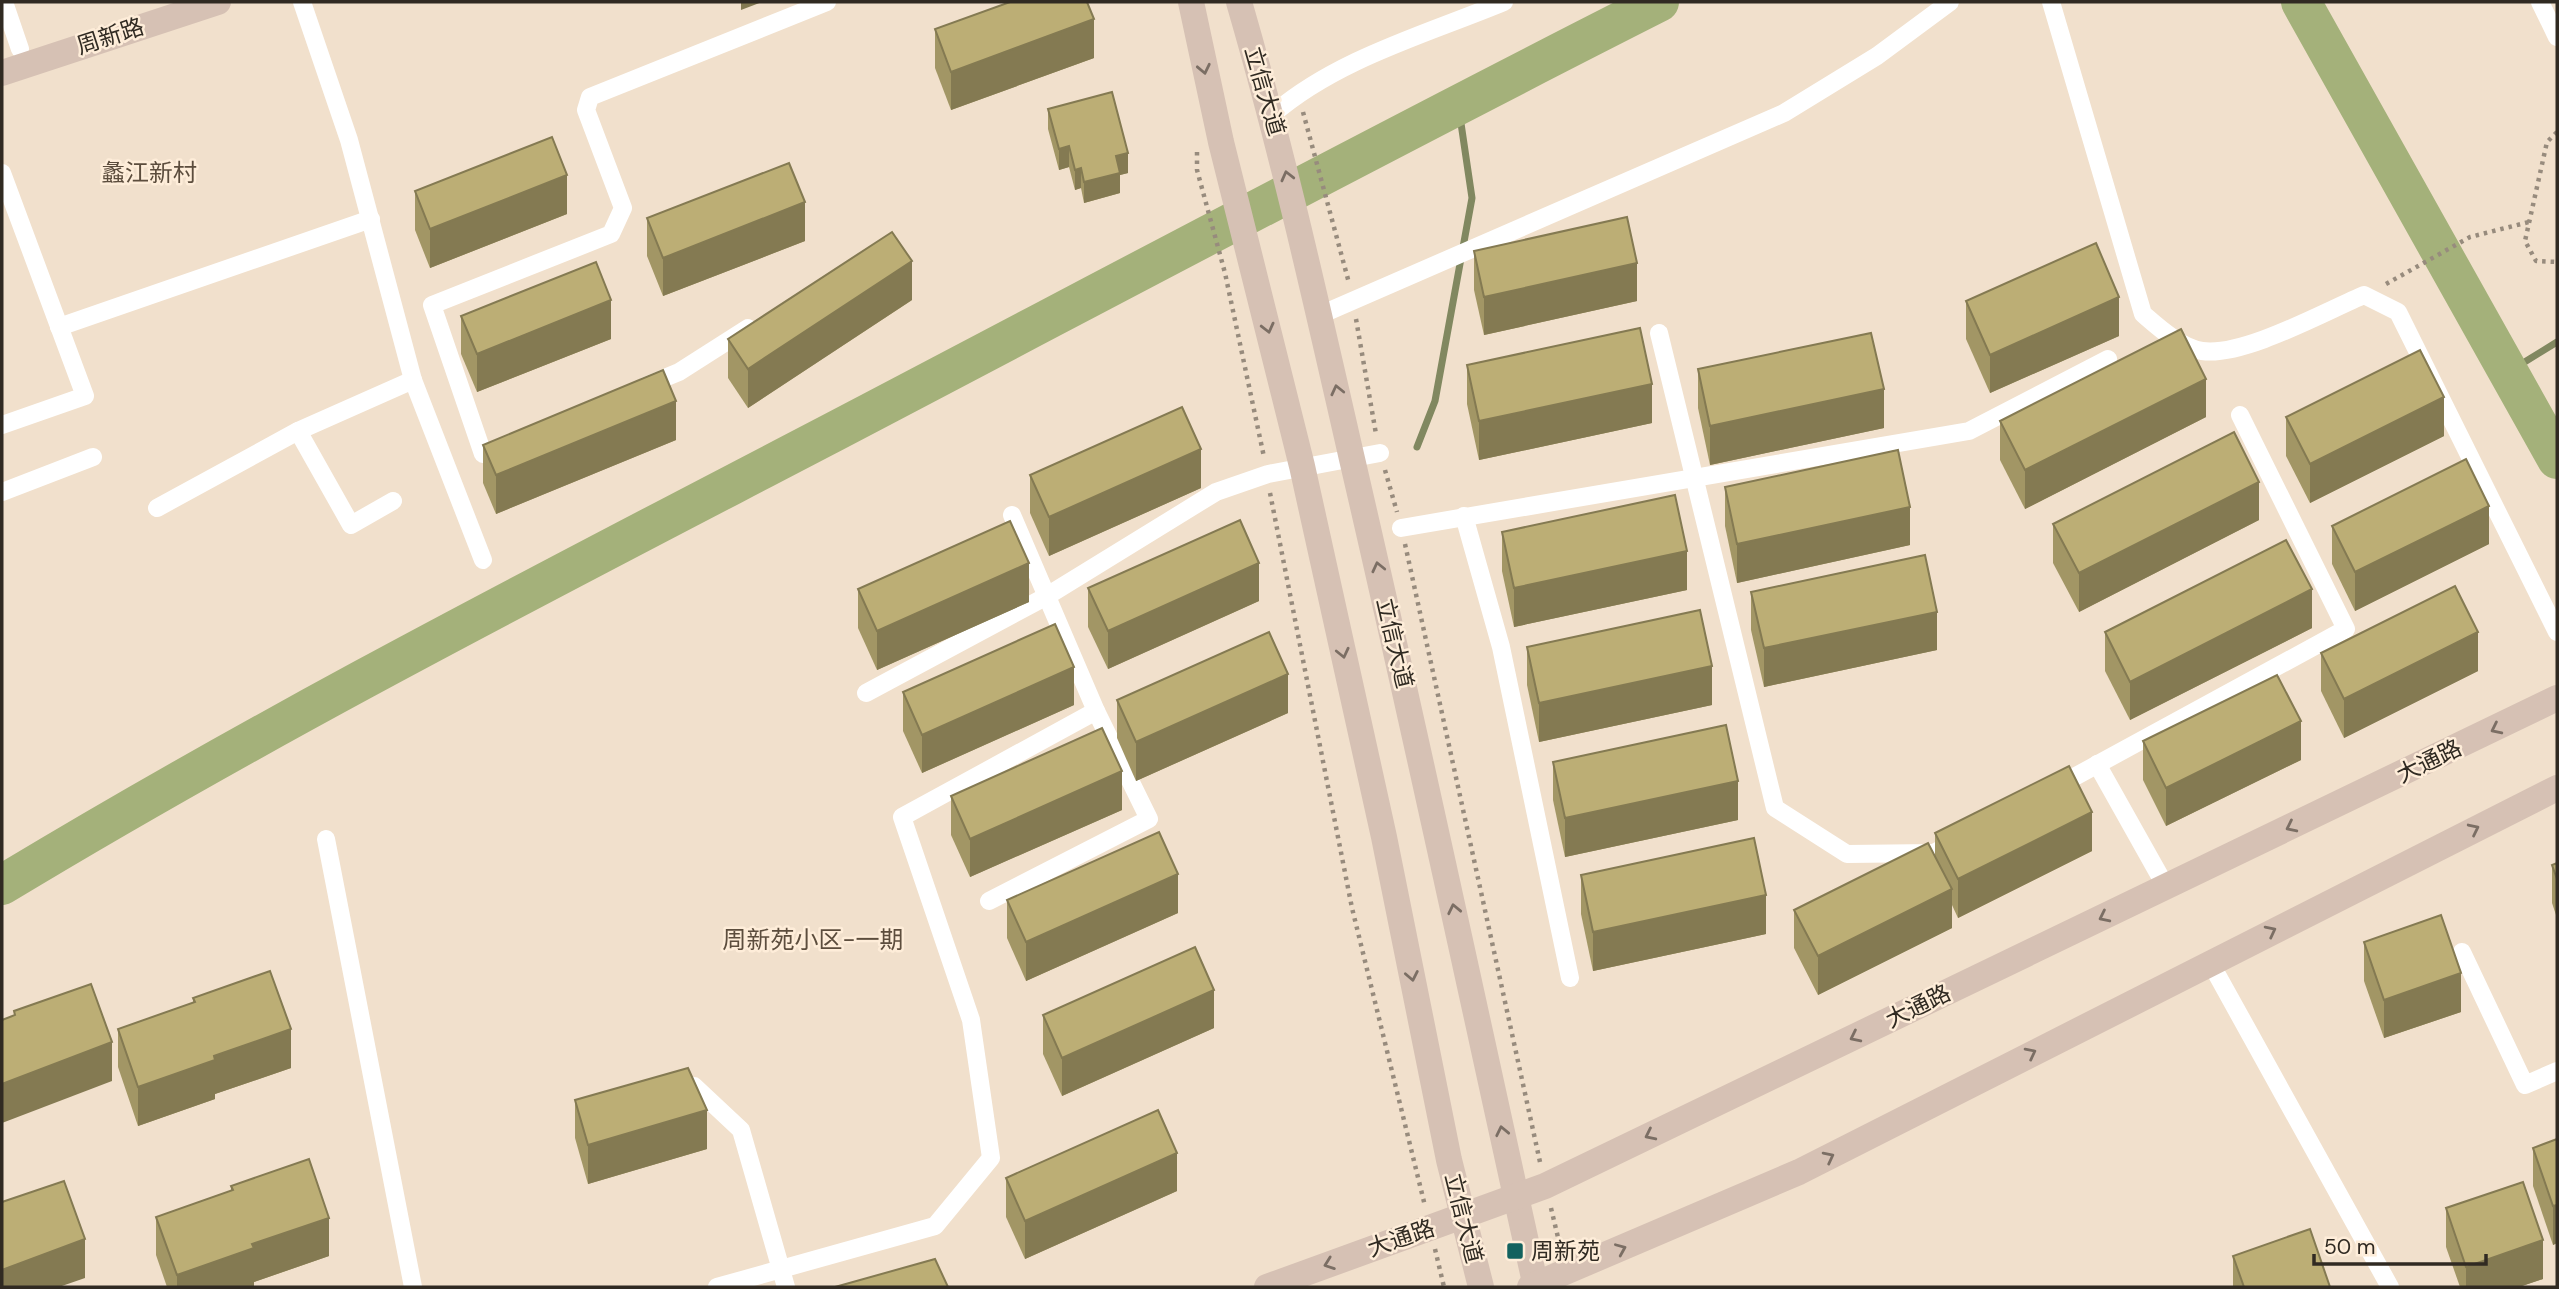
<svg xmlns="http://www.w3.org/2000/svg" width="2559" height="1289" viewBox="0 0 2559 1289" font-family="'DM Sans','Noto Sans SC',sans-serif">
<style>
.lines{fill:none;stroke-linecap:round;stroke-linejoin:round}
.stream{stroke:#818860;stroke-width:7}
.river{stroke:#a4b17a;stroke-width:40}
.path{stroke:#978b7d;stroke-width:4.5;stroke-dasharray:3.5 5;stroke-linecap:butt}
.street{stroke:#fff;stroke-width:18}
.secondary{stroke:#d6c1b4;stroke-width:26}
.wall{fill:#a29665}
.shaded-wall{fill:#847a52}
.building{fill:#bcae75;stroke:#847a52;stroke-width:2}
.oneway{stroke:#7b6e64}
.poi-dot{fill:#13625f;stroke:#feedd9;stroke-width:2.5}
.labels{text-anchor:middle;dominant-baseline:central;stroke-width:5;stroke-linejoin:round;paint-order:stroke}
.street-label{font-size:23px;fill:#302a22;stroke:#feedd9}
.poi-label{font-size:23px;fill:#302a22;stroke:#feedd9;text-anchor:start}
.neighbourhood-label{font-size:24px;fill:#5c4d3d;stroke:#feedd9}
</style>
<rect width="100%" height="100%" fill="#f1e0cc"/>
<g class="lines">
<g class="stream">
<polyline points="2510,371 2557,342"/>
<polyline points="1417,447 1435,401 1472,198 1458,103"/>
</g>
<g class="river">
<polyline points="2301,2 2557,459"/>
<path d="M2 885C268 724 546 582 822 438 1101 292 1378 144 1659 2"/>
</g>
<g class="path">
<polyline points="1303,112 1349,283"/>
<polyline points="2557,132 2547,142 2525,241 2536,261 2557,262"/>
<polyline points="1197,152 1197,170 1225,273 1264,457"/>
<polyline points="2386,284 2470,237 2529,222"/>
<polyline points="1356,319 1376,434"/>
<polyline points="1385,470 1397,512"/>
<polyline points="1270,493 1352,908 1425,1206"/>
<polyline points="1405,544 1540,1162"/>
<polyline points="1551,1208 1561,1250"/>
<polyline points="1435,1249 1444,1287"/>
</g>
<g class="street">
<polyline points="4,2 20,49"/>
<polyline points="302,2 349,140 413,380 483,560"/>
<path d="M2051 2 2143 314C2158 327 2181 348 2202 351 2243 357 2324 312 2364 295L2398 312 2557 632"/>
<polyline points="2540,2 2557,37"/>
<path d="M1272 115C1336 59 1427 34 1504 2"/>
<polyline points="2,173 85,396 2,425"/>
<polyline points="1320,315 1784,113 1877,56 1950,2"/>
<polyline points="59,327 371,219"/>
<polyline points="1659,333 1775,808 1847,854 1934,853 1956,841"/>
<polyline points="645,386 679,372 748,328"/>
<polyline points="298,431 351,525 393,501"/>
<polyline points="503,446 483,454 432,305 611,234 623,208 586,110 590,97 827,2"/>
<polyline points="2,492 93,457"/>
<polyline points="157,508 298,431 413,380"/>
<polyline points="1464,516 1501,647 1570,978"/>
<polyline points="1401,528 1969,431 2108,359"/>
<polyline points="866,693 1047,596 1216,492 1268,474 1380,453"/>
<polyline points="2097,764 2166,887"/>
<polyline points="2054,788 2346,629 2240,415"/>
<polyline points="326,839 413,1287"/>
<polyline points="989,901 1149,819 1096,711"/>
<polyline points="2462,952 2525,1085 2557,1071"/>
<polyline points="2210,962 2390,1287"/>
<polyline points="676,1091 694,1086 741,1130 786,1287"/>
<polyline points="717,1287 935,1226 991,1158 971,1020 902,817 1096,711 1012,515"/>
</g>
<g class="secondary">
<polyline points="1191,2 1221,142 1302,466 1384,837 1449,1160 1481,1287"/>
<path d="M1239 2C1283 153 1317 306 1352 459 1416 734 1475 1011 1536 1287"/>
<polyline points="2,73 218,2"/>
<polyline points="1267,1287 1545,1186 2557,698"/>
<polyline points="1530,1287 1799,1172 2557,788"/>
</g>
</g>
<g class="wall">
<polygon points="935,29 1094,58 951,110 935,68"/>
<polygon points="1048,109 1128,173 1120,175 1120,193 1084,203 1081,188 1075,190 1069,167 1059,170 1048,129"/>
<polygon points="415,191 567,214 430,268 415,230"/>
<polygon points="647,218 805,241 663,296 647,256"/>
<polygon points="1474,251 1637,301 1484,335 1474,290"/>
<polygon points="912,300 748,408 728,378 728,339"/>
<polygon points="1966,301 2119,336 1990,393 1966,339"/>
<polygon points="461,316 611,339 477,392 461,354"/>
<polygon points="1467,365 1652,423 1479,460 1467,404"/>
<polygon points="1698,369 1884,428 1710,465 1698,408"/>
<polygon points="2206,417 2025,509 2000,460 2000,421"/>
<polygon points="2286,417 2444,436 2310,503 2286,456"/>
<polygon points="676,440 496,514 483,483 483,445"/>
<polygon points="1030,475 1201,488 1049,556 1030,513"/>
<polygon points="1725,487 1910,545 1737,583 1725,526"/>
<polygon points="2259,520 2079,612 2053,563 2053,524"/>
<polygon points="2332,526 2489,544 2355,611 2332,564"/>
<polygon points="1502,532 1687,590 1514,627 1502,571"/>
<polygon points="1088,588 1259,601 1108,669 1088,627"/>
<polygon points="858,589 1029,602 877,670 858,628"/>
<polygon points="1751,592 1937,650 1764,687 1751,630"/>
<polygon points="2312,628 2130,720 2105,671 2105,632"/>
<polygon points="1527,647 1712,705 1539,742 1527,685"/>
<polygon points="2321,653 2478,671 2344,738 2321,691"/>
<polygon points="903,692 1074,705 922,773 903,731"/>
<polygon points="1117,700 1288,713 1136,781 1117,738"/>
<polygon points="2143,741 2301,760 2166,826 2143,780"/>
<polygon points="1553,762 1738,820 1565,857 1553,800"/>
<polygon points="951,796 1122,810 970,877 951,835"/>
<polygon points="1935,833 2092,851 1958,918 1952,905 1952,928 1818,995 1794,948 1794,910 1935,855"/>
<polygon points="2557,863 2557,918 2552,903 2552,865"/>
<polygon points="1581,875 1766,934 1593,971 1581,914"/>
<polygon points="1007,900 1178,913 1026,981 1007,938"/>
<polygon points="2364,942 2461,1012 2384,1038 2364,981"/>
<polygon points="193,998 291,1068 215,1094 215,1099 138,1126 118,1067 118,1029 193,1003"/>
<polygon points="1043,1015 1214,1028 1062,1096 1043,1054"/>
<polygon points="575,1100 707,1149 588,1184 575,1138"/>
<polygon points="2557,1139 2557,1243 2553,1245 2533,1186 2533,1148"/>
<polygon points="1006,1178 1177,1191 1025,1259 1006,1217"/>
<polygon points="231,1186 329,1256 254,1282 254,1287 167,1287 156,1255 156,1217 231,1191"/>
<polygon points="2446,1208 2543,1279 2519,1287 2460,1287 2446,1247"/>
<polygon points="2233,1256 2330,1287 2233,1287"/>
</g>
<g class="shaded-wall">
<polygon points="741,2 762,2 741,10"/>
<polygon points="1094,19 1094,58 951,110 951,72"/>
<polygon points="1069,146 1069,167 1059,170 1059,149"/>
<polygon points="1128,153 1128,173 1120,175 1120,193 1084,203 1084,182 1116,156"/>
<polygon points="1081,168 1081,188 1075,190 1075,170"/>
<polygon points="567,175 567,214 430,268 430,229"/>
<polygon points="805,202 805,241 663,296 663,258"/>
<polygon points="912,261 912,300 748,408 748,369"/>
<polygon points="1637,263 1637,301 1484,335 1484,297"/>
<polygon points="2119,297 2119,336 1990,393 1990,355"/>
<polygon points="611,300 611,339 477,392 477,354"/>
<polygon points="2206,379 2206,417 2025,509 2025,470"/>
<polygon points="1652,384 1652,423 1479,460 1479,421"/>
<polygon points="1884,389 1884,428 1710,465 1710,426"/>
<polygon points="2444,397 2444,436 2310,503 2310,464"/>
<polygon points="676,401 676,440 496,514 496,475"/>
<polygon points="1201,449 1201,488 1049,556 1049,517"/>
<polygon points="2259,482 2259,520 2079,612 2079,573"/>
<polygon points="2489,506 2489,544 2355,611 2355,572"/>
<polygon points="1910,507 1910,545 1737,583 1737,544"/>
<polygon points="1687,551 1687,590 1514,627 1514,588"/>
<polygon points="1029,563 1029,602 877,670 877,631"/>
<polygon points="1259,563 1259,601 1108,669 1108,631"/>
<polygon points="2312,589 2312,628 2130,720 2130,682"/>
<polygon points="1937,612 1937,650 1764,687 1764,648"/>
<polygon points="2478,632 2478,671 2344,738 2344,699"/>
<polygon points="1712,666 1712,705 1539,742 1539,703"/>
<polygon points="1074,667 1074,705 922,773 922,735"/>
<polygon points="1288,674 1288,713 1136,781 1136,742"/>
<polygon points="2301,721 2301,760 2166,826 2166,788"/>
<polygon points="1122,771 1122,810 970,877 970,839"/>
<polygon points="1738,781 1738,820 1565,857 1565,818"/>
<polygon points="2092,812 2092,851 1958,918 1958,879"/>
<polygon points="1178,874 1178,913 1026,981 1026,942"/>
<polygon points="1952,889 1952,928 1818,995 1818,956"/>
<polygon points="1766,895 1766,934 1593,971 1593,932"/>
<polygon points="2461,973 2461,1012 2384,1038 2384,1000"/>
<polygon points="1214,990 1214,1028 1062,1096 1062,1058"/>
<polygon points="291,1029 291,1068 215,1094 215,1099 138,1126 138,1087 214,1056"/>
<polygon points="112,1042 112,1081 2,1123 2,1084"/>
<polygon points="707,1110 707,1149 588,1184 588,1145"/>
<polygon points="1177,1153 1177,1191 1025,1259 1025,1221"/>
<polygon points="2557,1205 2557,1243 2553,1245 2553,1206"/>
<polygon points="329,1218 329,1256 254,1282 254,1287 177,1287 177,1275 252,1244"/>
<polygon points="85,1239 85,1278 59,1287 2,1287 2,1270"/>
<polygon points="2543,1240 2543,1279 2519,1287 2466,1287 2466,1267"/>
</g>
<g class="building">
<polygon points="1010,2 1087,2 1094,19 951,72 935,29"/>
<polygon points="1112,92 1128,153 1116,156 1120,173 1084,182 1081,168 1075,170 1069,146 1059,149 1048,109"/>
<polygon points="552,137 567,175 430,229 415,191"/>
<polygon points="789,163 805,202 663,258 647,218"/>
<polygon points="1627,217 1637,263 1484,297 1474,251"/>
<polygon points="892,232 912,261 748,369 728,339"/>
<polygon points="2096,243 2119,297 1990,355 1966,301"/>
<polygon points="596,262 611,300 477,354 461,316"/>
<polygon points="1640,328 1652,384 1479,421 1467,365"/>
<polygon points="2181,329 2206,379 2025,470 2000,421"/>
<polygon points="1871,333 1884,389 1710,426 1698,369"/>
<polygon points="2420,350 2444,397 2310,464 2286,417"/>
<polygon points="663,370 676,401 496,475 483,445"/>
<polygon points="1182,407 1201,449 1049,517 1030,475"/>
<polygon points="2234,432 2259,482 2079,573 2053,524"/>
<polygon points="1898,450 1910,507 1737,544 1725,487"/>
<polygon points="2466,459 2489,506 2355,572 2332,526"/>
<polygon points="1675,495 1687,551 1514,588 1502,532"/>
<polygon points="1240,520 1259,563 1108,631 1088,588"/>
<polygon points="1010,521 1029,563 877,631 858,589"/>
<polygon points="2286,540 2312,589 2130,682 2105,632"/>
<polygon points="1925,555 1937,612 1764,648 1751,592"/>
<polygon points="2455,586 2478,632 2344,699 2321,653"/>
<polygon points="1700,610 1712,666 1539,703 1527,647"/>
<polygon points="1055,624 1074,667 922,735 903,692"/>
<polygon points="1269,632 1288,674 1136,742 1117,700"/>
<polygon points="2277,675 2301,721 2166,788 2143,741"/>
<polygon points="1726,725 1738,781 1565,818 1553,762"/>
<polygon points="1102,728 1122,771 970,839 951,796"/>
<polygon points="2069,766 2092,812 1958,879 1935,833"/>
<polygon points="1159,832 1178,874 1026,942 1007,900"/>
<polygon points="1754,838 1766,895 1593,932 1581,875"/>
<polygon points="1928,843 1952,889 1818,956 1794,910"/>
<polygon points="2557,863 2557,879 2552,865"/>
<polygon points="2441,915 2461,973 2384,1000 2364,942"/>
<polygon points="1195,947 1214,990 1062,1058 1043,1015"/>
<polygon points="270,971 291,1029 214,1056 215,1060 138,1087 118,1029 195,1002 193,998"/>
<polygon points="91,984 112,1042 2,1084 2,1020 15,1015 14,1011"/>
<polygon points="688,1068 707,1110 588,1145 575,1100"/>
<polygon points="1158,1110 1177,1153 1025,1221 1006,1178"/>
<polygon points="2557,1139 2557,1205 2553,1206 2533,1148"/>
<polygon points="309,1159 329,1218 252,1244 254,1248 177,1275 156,1217 233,1190 231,1186"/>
<polygon points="64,1181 85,1239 2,1270 2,1202"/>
<polygon points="2523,1182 2543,1240 2466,1267 2446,1208"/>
<polygon points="2310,1229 2330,1287 2244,1287 2233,1256"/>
<polygon points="935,1259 948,1287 835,1287"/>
</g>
<defs><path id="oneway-chevron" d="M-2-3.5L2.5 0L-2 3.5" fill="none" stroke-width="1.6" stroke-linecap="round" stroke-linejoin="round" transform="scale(1.75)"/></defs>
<g class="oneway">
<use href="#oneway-chevron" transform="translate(1204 69) rotate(78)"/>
<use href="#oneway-chevron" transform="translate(1287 176) rotate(-104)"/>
<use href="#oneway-chevron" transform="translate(1268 328) rotate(76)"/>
<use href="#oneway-chevron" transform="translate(1337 390) rotate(-103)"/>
<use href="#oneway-chevron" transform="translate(1378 567) rotate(-103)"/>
<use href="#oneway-chevron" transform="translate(1343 653) rotate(77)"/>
<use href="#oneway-chevron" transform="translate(2496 729) rotate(154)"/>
<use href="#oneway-chevron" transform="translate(2291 827) rotate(154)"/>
<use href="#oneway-chevron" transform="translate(2474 829) rotate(-26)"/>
<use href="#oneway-chevron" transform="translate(1454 909) rotate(-102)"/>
<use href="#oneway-chevron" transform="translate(2104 917) rotate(154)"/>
<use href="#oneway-chevron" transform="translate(2271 931) rotate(-27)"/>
<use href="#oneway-chevron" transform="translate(1412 976) rotate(79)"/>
<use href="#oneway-chevron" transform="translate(1855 1037) rotate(154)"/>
<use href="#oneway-chevron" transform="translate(2031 1053) rotate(-27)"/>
<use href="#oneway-chevron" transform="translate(1502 1131) rotate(-102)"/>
<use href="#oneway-chevron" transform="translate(1650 1135) rotate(154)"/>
<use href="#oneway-chevron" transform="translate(1829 1157) rotate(-27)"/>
<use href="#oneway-chevron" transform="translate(1621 1249) rotate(-23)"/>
<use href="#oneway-chevron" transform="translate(1329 1264) rotate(160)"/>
</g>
<rect class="poi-dot" x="1506" y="1242" width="18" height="18" rx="3.5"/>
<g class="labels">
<g class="street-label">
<text transform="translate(110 36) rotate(-18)">周新路</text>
<text transform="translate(1265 91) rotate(74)">立信大道</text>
<text transform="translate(1395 643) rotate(77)">立信大道</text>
<text transform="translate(2429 761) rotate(-26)">大通路</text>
<text transform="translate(1918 1006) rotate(-26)">大通路</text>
<text transform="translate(1464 1218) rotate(76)">立信大道</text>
<text transform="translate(1401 1238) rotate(-19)">大通路</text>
</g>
<g class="poi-label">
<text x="1531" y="1251">周新苑</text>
</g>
<g class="neighbourhood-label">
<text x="149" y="172">蠡江新村</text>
<text x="813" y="939">周新苑小区-一期</text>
</g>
</g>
<rect width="2559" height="1289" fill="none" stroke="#302a22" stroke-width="7"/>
<path d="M2314 1254v10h172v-10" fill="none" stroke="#302a22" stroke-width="3.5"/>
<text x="2324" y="1254" font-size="21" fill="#302a22" stroke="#feedd9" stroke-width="5" paint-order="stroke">50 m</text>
</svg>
